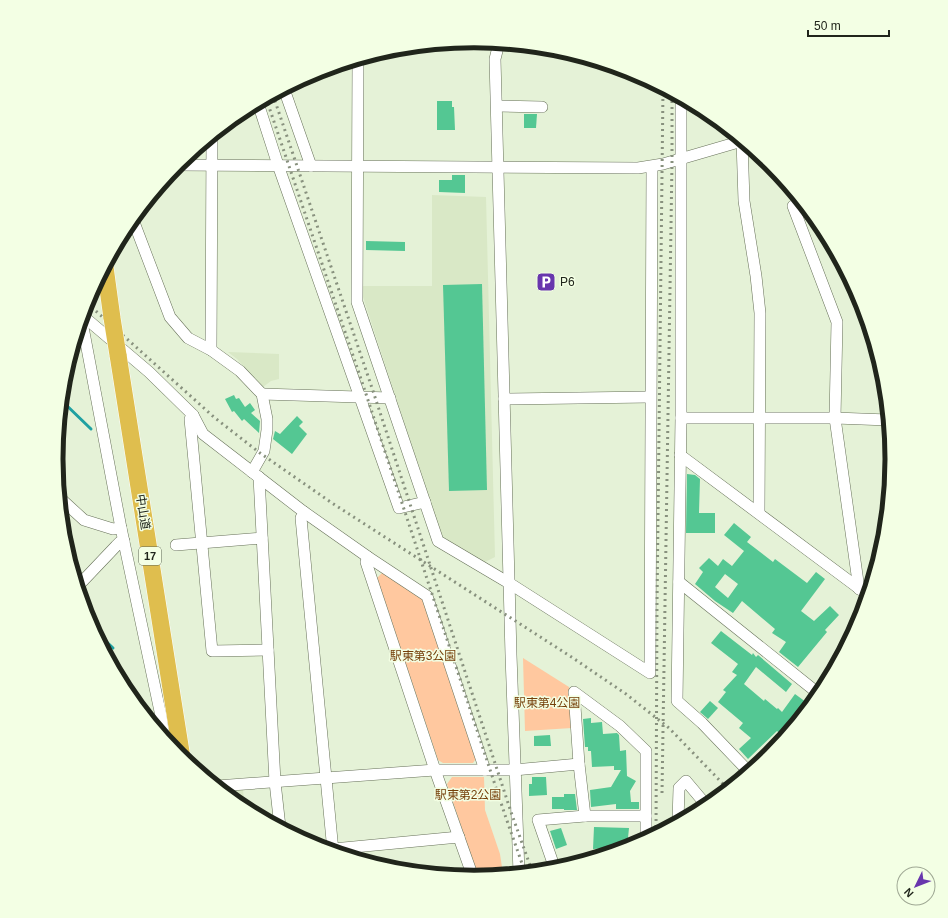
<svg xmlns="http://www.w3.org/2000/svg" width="948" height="918" viewBox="0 0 948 918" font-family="Helvetica,'Noto Sans JP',sans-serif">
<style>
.built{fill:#d9e8c6}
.green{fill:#ffc89f}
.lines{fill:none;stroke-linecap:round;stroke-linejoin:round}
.stream{stroke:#20a1a2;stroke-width:3}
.building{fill:#54c793;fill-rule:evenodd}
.minor-casing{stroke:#677159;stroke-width:12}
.highway-casing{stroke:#fff;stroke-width:18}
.minor{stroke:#fff;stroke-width:11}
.highway{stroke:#dfbe4e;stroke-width:17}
.rail{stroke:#88917e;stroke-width:3;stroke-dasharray:2 4;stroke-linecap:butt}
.highway-bridge-casing{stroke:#fff;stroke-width:18;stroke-linecap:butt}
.highway-bridge{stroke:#dfbe4e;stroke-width:17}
.labels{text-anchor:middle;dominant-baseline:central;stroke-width:3;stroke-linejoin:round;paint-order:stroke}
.shield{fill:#f3ffe4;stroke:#5f6657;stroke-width:1}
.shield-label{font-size:11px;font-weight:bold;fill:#20251b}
.poi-label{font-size:12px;fill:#20251b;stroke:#f3ffe4;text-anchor:start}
.street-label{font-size:12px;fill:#20251b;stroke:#f3ffe4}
.park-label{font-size:12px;fill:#743e08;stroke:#f3ffe4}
.rim{fill:none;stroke:#20251b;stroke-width:5}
</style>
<rect width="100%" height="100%" fill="#e5f2d7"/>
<g class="built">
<polygon points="432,195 486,197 495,557 483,563 442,538 363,297 363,286 432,286"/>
<polygon points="228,352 279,354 279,379 271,381 263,387 237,359"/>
<polygon points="243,790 245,808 224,792"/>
</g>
<g class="green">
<polygon points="383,572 424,599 477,757 473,763 443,763 438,760 377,578"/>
<polygon points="523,658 569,687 572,728 525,731"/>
<polygon points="452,777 484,777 485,810 500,854 503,874 478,877 447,784"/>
</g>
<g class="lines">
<g class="stream">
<polyline points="62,401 91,429"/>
<polyline points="94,630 113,648"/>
</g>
</g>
<g class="building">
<polygon points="437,101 452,101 452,107 454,107 455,130 437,130"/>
<polygon points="524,114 537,114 536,128 524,128"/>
<polygon points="452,175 465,175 465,193 439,192 439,180 452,180"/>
<polygon points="366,241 405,242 405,251 366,250"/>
<polygon points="482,284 487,490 449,491 443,285"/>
<polygon points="234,395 236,399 239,398 245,407 250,403 255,410 251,413 260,421 259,433 244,419 242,421 234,411 232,412 225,399"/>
<polygon points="297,416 303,422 299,426 307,434 292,454 273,439 275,431 280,434"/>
<polygon points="687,474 695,475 700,479 699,513 715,513 715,533 686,533"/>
<path d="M734 523 751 537 747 542 773 562 775 559 807 583 816 572 825 579 801 611 814 621 830 606 839 615 825 630 827 632 798 667 779 652 786 642 772 633 775 629 742 601 733 613 715 601 695 584 703 572 699 568 709 558 718 566 723 559 732 566 744 551 724 535ZM725 574 738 584 728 598 715 587Z"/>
<polygon points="721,631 752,655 753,653 756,657 758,655 792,684 786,692 756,667 744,684 764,701 765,699 777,709 778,708 782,712 795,694 810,705 784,737 777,731 748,759 739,749 751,738 739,728 743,723 718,702 726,692 723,690 737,675 732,672 738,664 711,643"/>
<polygon points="710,701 718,708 708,719 700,712"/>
<polygon points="591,718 591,723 602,722 603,734 617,733 619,735 620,751 626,750 627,776 636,781 630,791 631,802 639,802 639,809 616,809 616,804 591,807 590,790 611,787 621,770 614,770 614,766 592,767 591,751 588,751 588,747 585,747 583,719"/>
<polygon points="550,735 551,746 534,746 534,736"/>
<polygon points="532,777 546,777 547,795 529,796 529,784 532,784"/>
<polygon points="564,794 575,794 577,810 564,810 564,809 552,809 552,797 564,797"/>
<polygon points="594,827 629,828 628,838 639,838 640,842 627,847 593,849"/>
<polygon points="561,828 567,845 556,849 550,831"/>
</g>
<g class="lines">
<defs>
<g id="minor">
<polyline points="499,43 495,59 511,655 519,873"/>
<polyline points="358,59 357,302 438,541 509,583 650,673 652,167"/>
<polyline points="284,89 311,166"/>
<polyline points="681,98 681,418 677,701 702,723 749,772"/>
<polyline points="258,103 278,165 399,508 425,502"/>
<polyline points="497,106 542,107"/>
<polyline points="742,141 744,201 756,276 760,313 759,513"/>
<polyline points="177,165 638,168 663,164 742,141"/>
<polyline points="793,206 837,322 835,418 859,589"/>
<polyline points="133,218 135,225 170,317 188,338 211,350 240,371 262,394 267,419 267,430 264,451 252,472"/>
<polyline points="83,316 149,372 193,415 203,434 304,512 301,518 333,851"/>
<polyline points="83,327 121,528 161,716 164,737"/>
<polyline points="211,350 212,136"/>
<polyline points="262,394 390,398"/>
<polyline points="504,399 650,397"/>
<polyline points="193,415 190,419 212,651 268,650"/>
<polyline points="681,418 835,418 888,420"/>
<polyline points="680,455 868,595"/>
<polyline points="259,477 275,782 280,827"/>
<polyline points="60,498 84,520 113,529 121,528"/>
<polyline points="304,512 368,557 427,596 485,770"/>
<polyline points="176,545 262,538"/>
<polyline points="368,557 366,562 435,770 473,877"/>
<polyline points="679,582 819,694"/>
<polyline points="78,586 116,546 120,542 124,541"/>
<polyline points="217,786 435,770 514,770 579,764"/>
<polyline points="585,816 579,764 574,692 620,726 646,751 646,839"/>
<polyline points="678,822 679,788 686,781 707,806"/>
<polyline points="333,849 459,837"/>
<polyline points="555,869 538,820 585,816 646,816"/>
</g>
<g id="highway">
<polyline points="105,267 112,318"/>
<polyline points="118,355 182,758"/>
</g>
</defs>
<use href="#minor" class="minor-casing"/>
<use href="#highway" class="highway-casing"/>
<use href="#minor" class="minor"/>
<use href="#highway" class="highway"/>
<g class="rail">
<polyline points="273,95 372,388 511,812 532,871"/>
<polyline points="266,98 365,391 505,815 525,872"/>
<polyline points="87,303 215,418 260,453 332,503 573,658 626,694 669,728 728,789"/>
<polyline points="662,793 672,162 672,93"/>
<polyline points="656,833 657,605 663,89"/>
</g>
<defs>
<polyline id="highway-bridge" points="112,318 118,355"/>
</defs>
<use href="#highway-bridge" class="highway-bridge-casing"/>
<use href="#highway-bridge" class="highway-bridge"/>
</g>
<defs>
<symbol id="parking-square" viewBox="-11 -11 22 22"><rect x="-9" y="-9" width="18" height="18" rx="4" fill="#6836ad" stroke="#f3ffe4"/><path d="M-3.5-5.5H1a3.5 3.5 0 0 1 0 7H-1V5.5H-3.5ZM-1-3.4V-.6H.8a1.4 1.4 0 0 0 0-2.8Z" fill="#fff"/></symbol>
</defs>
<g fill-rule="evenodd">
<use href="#parking-square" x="535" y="271" width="22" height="22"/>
</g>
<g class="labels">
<rect class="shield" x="139" y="547" width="22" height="18" rx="3"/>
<g class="shield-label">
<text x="150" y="556">17</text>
</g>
<g class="poi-label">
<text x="560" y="282">P6</text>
</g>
<g class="street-label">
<text transform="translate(143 512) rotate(81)">中山道</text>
</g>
<g class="park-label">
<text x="423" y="656">駅東第3公園</text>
<text x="547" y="703">駅東第4公園</text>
<text x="468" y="795">駅東第2公園</text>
</g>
</g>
<path d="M0 0H948V918H0ZM63 459a411 411 0 1 1 822 0a411 411 0 1 1-822 0Z" fill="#f3ffe4" fill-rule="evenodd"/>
<path class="rim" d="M63 459a411 411 0 1 1 822 0a411 411 0 1 1-822 0Z"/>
<g transform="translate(916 886) rotate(227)"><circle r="19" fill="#f3ffe4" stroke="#9fa894"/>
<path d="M0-3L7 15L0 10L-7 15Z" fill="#6836ad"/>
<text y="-6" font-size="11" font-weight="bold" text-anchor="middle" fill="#20251b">N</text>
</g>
<path d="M808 30v6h81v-6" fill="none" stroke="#20251b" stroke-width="2"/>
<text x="814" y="30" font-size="12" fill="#20251b" stroke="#f3ffe4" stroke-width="3" paint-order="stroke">50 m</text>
</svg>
